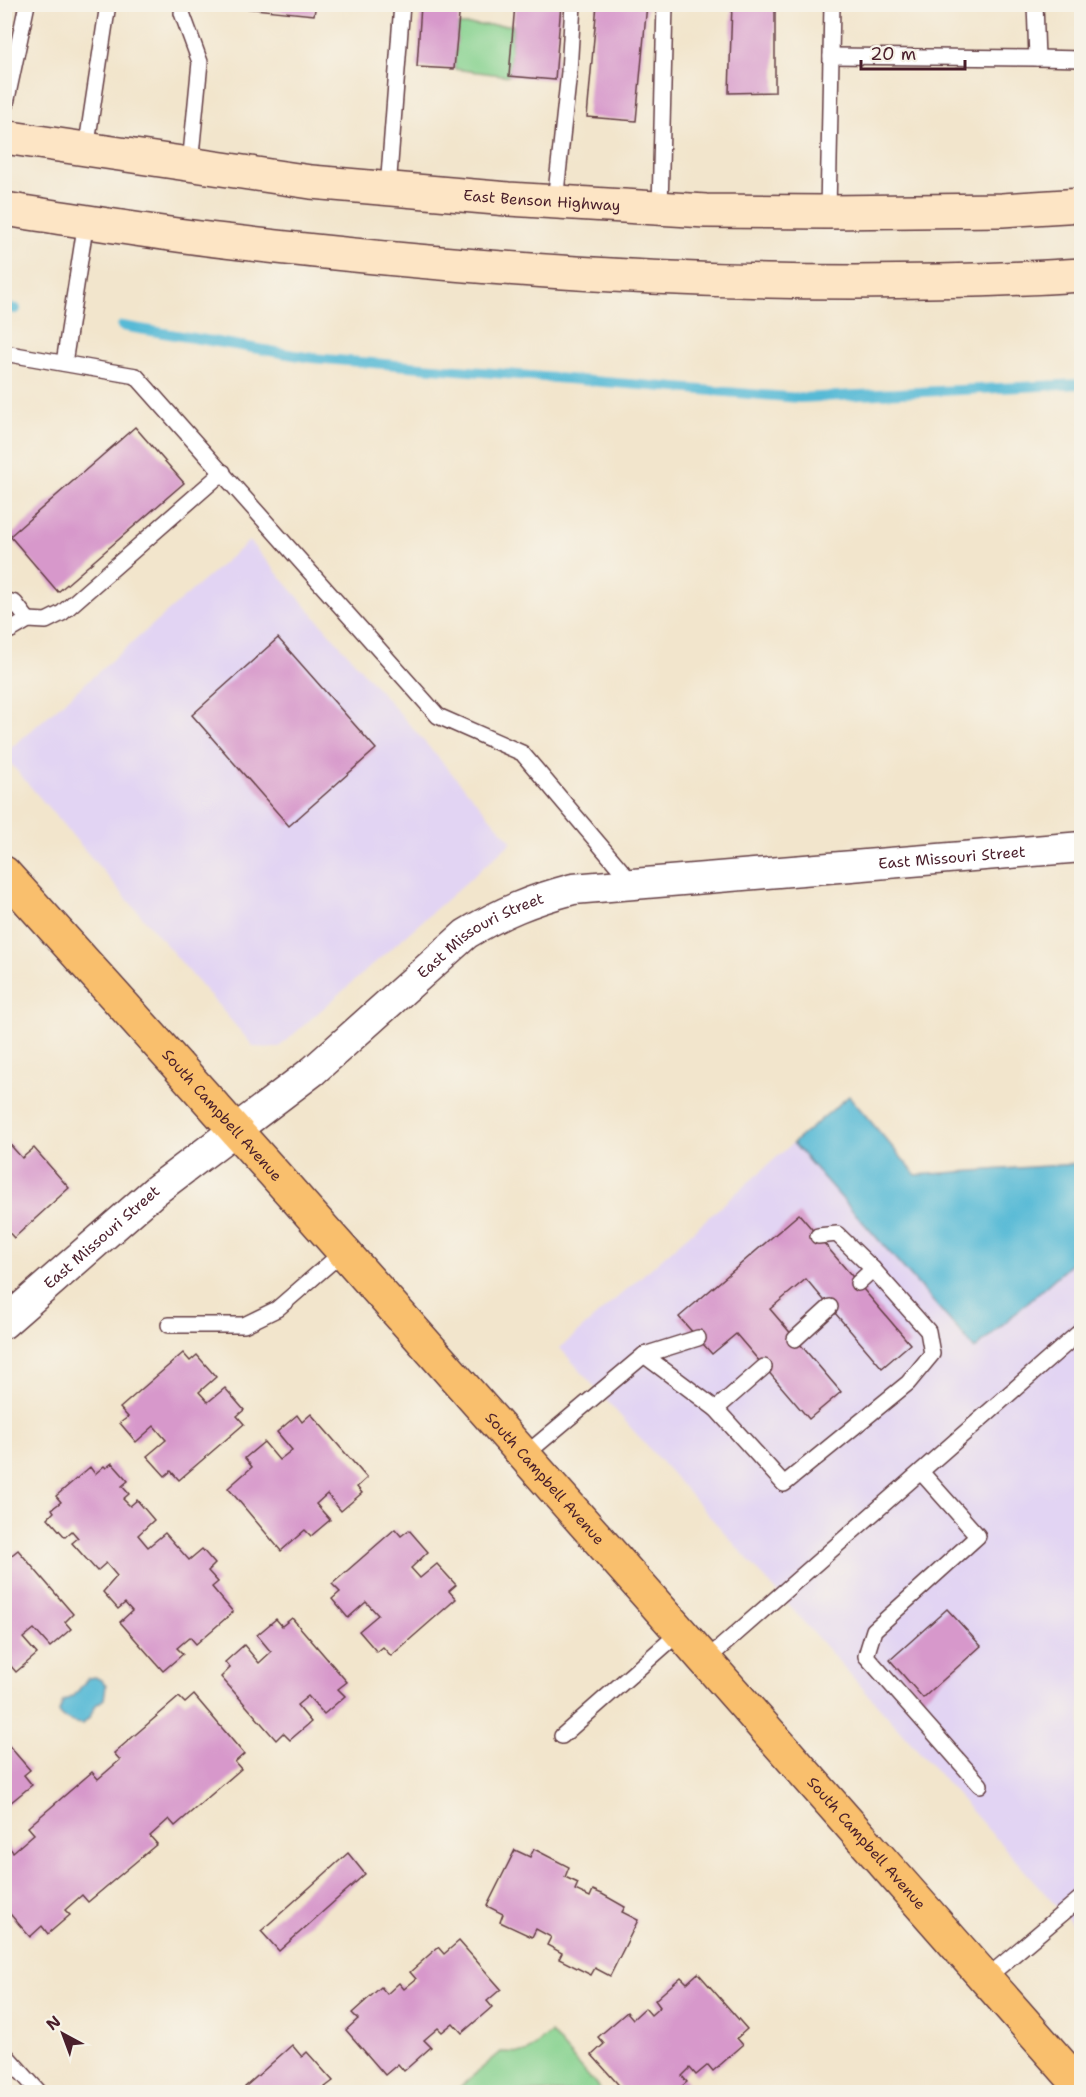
<svg xmlns="http://www.w3.org/2000/svg" width="1086" height="2097" viewBox="0 0 1086 2097" font-family="'Shantell Sans',sans-serif">
<style>
.built{fill:#e2d4f3}
.green{fill:#86d28f;stroke:#68785d;stroke-width:1.5}
.water{fill:#57bad6;stroke:#506c80;stroke-width:1.5}
.lines{fill:none;stroke-linecap:round;stroke-linejoin:round}
.stream{stroke:#57bad6;stroke-width:10}
.building{fill:#d798cb}
.lane-casing{stroke:#633d43;stroke-width:18}
.street-casing{stroke:#633d43;stroke-width:33}
.secondary-casing{stroke:#633d43;stroke-width:36}
.primary-casing{stroke:#633d43;stroke-width:36}
.lane{stroke:#fff;stroke-width:15}
.street{stroke:#fff;stroke-width:30}
.secondary{stroke:#fde5c5;stroke-width:33}
.primary{stroke:#f9bf6d;stroke-width:33}
.labels{text-anchor:middle;dominant-baseline:central;stroke-width:4.5;stroke-linejoin:round;paint-order:stroke}
.street-label{font-size:15px;fill:#4a1f2b;stroke:#f7f3e8}
</style>
<rect width="100%" height="100%" fill="#f7f3e8"/>
<filter id="ink" filterUnits="userSpaceOnUse"><feTurbulence type="fractalNoise" baseFrequency=".0167" numOctaves="2"/><feDisplacementMap in="SourceGraphic" scale="12" xChannelSelector="R" yChannelSelector="G"/><feConvolveMatrix kernelMatrix="1 2 1 2 8 2 1 2 1" color-interpolation-filters="sRGB"/></filter>
<filter id="wash" filterUnits="userSpaceOnUse"><feTurbulence type="fractalNoise" baseFrequency=".008" numOctaves="4" result="noise"/><feDisplacementMap in="SourceGraphic" scale="24" xChannelSelector="R" yChannelSelector="G"/><feGaussianBlur stdDeviation="1.35" result="paint"/><feColorMatrix in="noise" values="0 0 0 0 0 0 0 0 0 0 0 0 0 0 0 0 0 1.4 0 .05"/><feComposite in="paint" operator="in"/></filter>
<g filter="url(#wash)">
<rect width="100%" height="100%" fill="#f2e5cc"/>
<g class="built">
<polygon points="249,541 512,842 278,1048 254,1047 5,757 4,754"/>
<polygon points="793,1143 974,1349 1081,1255 1081,1934 560,1348"/>
</g>
<g class="green">
<polygon points="458,25 513,25 509,76 454,69"/>
<polygon points="551,2033 602,2092 454,2092 501,2052 526,2053"/>
</g>
<g class="water">
<polygon points="849,1096 916,1175 1076,1164 1081,1158 1081,1255 975,1349 793,1143"/>
<path d="M95 1677 101 1680 106 1686 104 1699 96 1705 88 1719 83 1724C74 1723 63 1720 59 1712L63 1701 74 1696 88 1678Z"/>
</g>
<g class="lines">
<g class="stream">
<polyline points="4,307 16,309"/>
<polyline points="122,326 312,358 799,398 1082,384"/>
</g>
</g>
<g id="blocks">
<g class="building">
<polygon points="224,4 316,4 314,15 224,6"/>
<polygon points="515,4 561,4 555,80 509,76"/>
<polygon points="597,4 647,4 636,121 587,117"/>
<polygon points="732,4 775,4 775,92 729,93"/>
<polygon points="421,5 460,5 454,69 417,67"/>
<polygon points="135,427 184,483 58,592 10,536"/>
<polygon points="278,638 376,749 289,826 192,715"/>
<polygon points="6,1140 22,1158 34,1148 69,1188 14,1238 4,1227"/>
<polygon points="799,1214 910,1344 882,1368 806,1279 770,1309 841,1392 809,1419 736,1334 712,1354 679,1317"/>
<polygon points="183,1353 190,1361 197,1355 216,1377 199,1392 208,1402 225,1388 244,1410 237,1416 244,1424 179,1480 171,1471 165,1476 147,1456 166,1440 154,1426 136,1442 120,1423 128,1417 120,1408"/>
<polygon points="311,1414 367,1478 357,1487 362,1493 341,1511 327,1494 316,1504 330,1520 311,1536 305,1530 281,1551 228,1488 252,1467 245,1458 264,1442 279,1460 292,1450 277,1432 297,1415 302,1422"/>
<polygon points="112,1463 128,1481 122,1486 129,1494 123,1499 130,1506 137,1500 154,1520 138,1535 148,1547 165,1533 189,1560 202,1549 215,1564 208,1571 218,1582 212,1587 233,1612 196,1644 190,1637 177,1648 183,1654 163,1671 120,1622 132,1611 125,1603 118,1609 103,1592 117,1576 106,1563 97,1571 72,1543 78,1538 72,1531 65,1537 48,1518 54,1512 52,1509 61,1502 56,1496 90,1467 95,1474 104,1466 106,1468"/>
<polygon points="395,1529 401,1536 409,1530 428,1552 411,1568 420,1578 437,1564 456,1585 449,1591 456,1599 391,1656 383,1647 377,1652 359,1631 378,1615 366,1602 348,1618 332,1599 340,1592 332,1584"/>
<polygon points="18,1550 73,1614 65,1622 71,1629 50,1647 34,1629 23,1638 37,1654 16,1672 10,1665 4,1670 4,1554 8,1558"/>
<polygon points="947,1609 981,1646 923,1698 890,1660"/>
<polygon points="292,1618 347,1682 338,1689 345,1696 324,1714 308,1696 297,1705 311,1722 290,1740 283,1733 276,1740 221,1677 230,1668 225,1662 244,1645 259,1663 271,1652 257,1635 276,1619 282,1626"/>
<polygon points="194,1695 244,1754 235,1762 241,1769 175,1826 169,1819 150,1836 157,1844 88,1902 82,1895 65,1910 70,1915 48,1934 42,1926 30,1937 4,1907 4,1847 7,1845 13,1852 34,1834 28,1827 92,1772 98,1779 120,1760 114,1753 179,1697 185,1703"/>
<polygon points="4,1740 30,1770 24,1775 32,1785 4,1808"/>
<polygon points="534,1849 569,1867 565,1877 578,1883 575,1890 590,1897 593,1890 602,1894 625,1907 622,1912 638,1920 610,1976 595,1968 591,1975 559,1959 562,1953 547,1945 551,1937 536,1929 532,1937 500,1922 503,1914 487,1906 515,1850 530,1857"/>
<polygon points="348,1853 365,1874 279,1951 261,1931"/>
<polygon points="459,1941 501,1989 487,2001 492,2007 462,2033 453,2023 442,2032 438,2028 424,2040 431,2047 404,2071 398,2064 385,2075 346,2030 358,2019 352,2013 381,1987 387,1994 399,1983 404,1989 416,1979 410,1972 438,1947 444,1954"/>
<polygon points="698,1973 747,2029 737,2038 743,2045 713,2071 708,2065 696,2075 690,2068 682,2076 687,2082 675,2092 625,2092 592,2055 604,2044 598,2037 627,2012 633,2019 645,2008 651,2015 660,2007 655,2000 681,1977 687,1983"/>
<polygon points="292,2045 302,2057 307,2052 333,2081 325,2087 330,2092 250,2092 245,2087"/>
</g>
</g>
</g>
<g filter="url(#ink)">
<use href="#blocks" fill-opacity="0" stroke="#633d43" stroke-width="1.5"/>
<g class="lines">
<defs>
<g id="lane">
<polyline points="184,4 182,13 200,62 190,165"/>
<polyline points="831,56 1037,58 1035,4"/>
<polyline points="1037,58 1082,59"/>
<polyline points="4,113 27,4"/>
<polyline points="86,150 108,4"/>
<polyline points="388,189 402,4"/>
<polyline points="555,202 569,72 573,4"/>
<polyline points="660,208 665,4"/>
<polyline points="828,212 832,4"/>
<polyline points="4,353 136,376 438,716 522,753 632,883"/>
<polyline points="64,363 86,221"/>
<polyline points="4,600 15,603 28,620"/>
<polyline points="4,629 11,630 28,620 46,621 62,613 223,472"/>
<polyline points="858,1283 873,1269"/>
<polyline points="169,1325 244,1325 277,1309 344,1251"/>
<polyline points="795,1339 830,1307"/>
<polyline points="644,1355 716,1409 784,1484 908,1383 932,1354 928,1331 873,1269 837,1234 818,1236"/>
<polyline points="716,1409 764,1367"/>
<polyline points="525,1455 644,1355 698,1338"/>
<polyline points="921,1472 978,1536 874,1630 866,1656 980,1785"/>
<polyline points="706,1660 1082,1330"/>
<polyline points="562,1736 681,1631"/>
<polyline points="985,1979 1082,1897"/>
<polyline points="4,2053 39,2092"/>
</g>
<g id="street">
<path id="s1" d="M4 1323 156 1190 313 1071 466 934C502 912 532 900 573 889L1082 847"/>
</g>
<g id="secondary">
<path id="s2" d="M4 137 311 182 508 199 706 211 828 212 1002 210 1082 205"/>
<path d="M4 209C78 220 151 233 225 241 509 274 796 293 1082 275"/>
</g>
<g id="primary">
<path id="s3" d="M4 873C367 1274 724 1682 1082 2088"/>
</g>
</defs>
<use href="#lane" class="lane-casing"/>
<use href="#street" class="street-casing"/>
<use href="#secondary" class="secondary-casing"/>
<use href="#primary" class="primary-casing"/>
<use href="#lane" class="lane"/>
<use href="#street" class="street"/>
<use href="#secondary" class="secondary"/>
<use href="#primary" class="primary"/>
</g>
</g>
<g class="labels">
<g class="street-label">
<text stroke="none"><textPath href="#s2" startOffset="542">East Benson Highway</textPath></text>
<text stroke="none"><textPath href="#s1" startOffset="1101">East Missouri Street</textPath></text>
<text stroke="none"><textPath href="#s1" startOffset="616">East Missouri Street</textPath></text>
<text stroke="none"><textPath href="#s3" startOffset="326">South Campbell Avenue</textPath></text>
<text stroke="none"><textPath href="#s1" startOffset="130">East Missouri Street</textPath></text>
<text stroke="none"><textPath href="#s3" startOffset="812">South Campbell Avenue</textPath></text>
<text stroke="none"><textPath href="#s3" startOffset="1298">South Campbell Avenue</textPath></text>
</g>
</g>
<rect width="1086" height="2097" fill="none" stroke="#f7f3e8" stroke-width="24"/>
<g transform="translate(63 2034) rotate(319)" stroke="#f7f3e8" stroke-width="4.5" paint-order="stroke">
<path d="M0-4.5L10 22L0 15L-10 22Z" fill="#4a1f2b"/>
<text y="-9" font-size="16" font-weight="bold" text-anchor="middle" fill="#4a1f2b">N</text>
</g>
<path d="M861 60v9h104v-9" fill="none" stroke="#4a1f2b" stroke-width="3"/>
<text x="870" y="60" font-size="18" fill="#4a1f2b" stroke="#f7f3e8" stroke-width="4.5" paint-order="stroke">20 m</text>
</svg>
